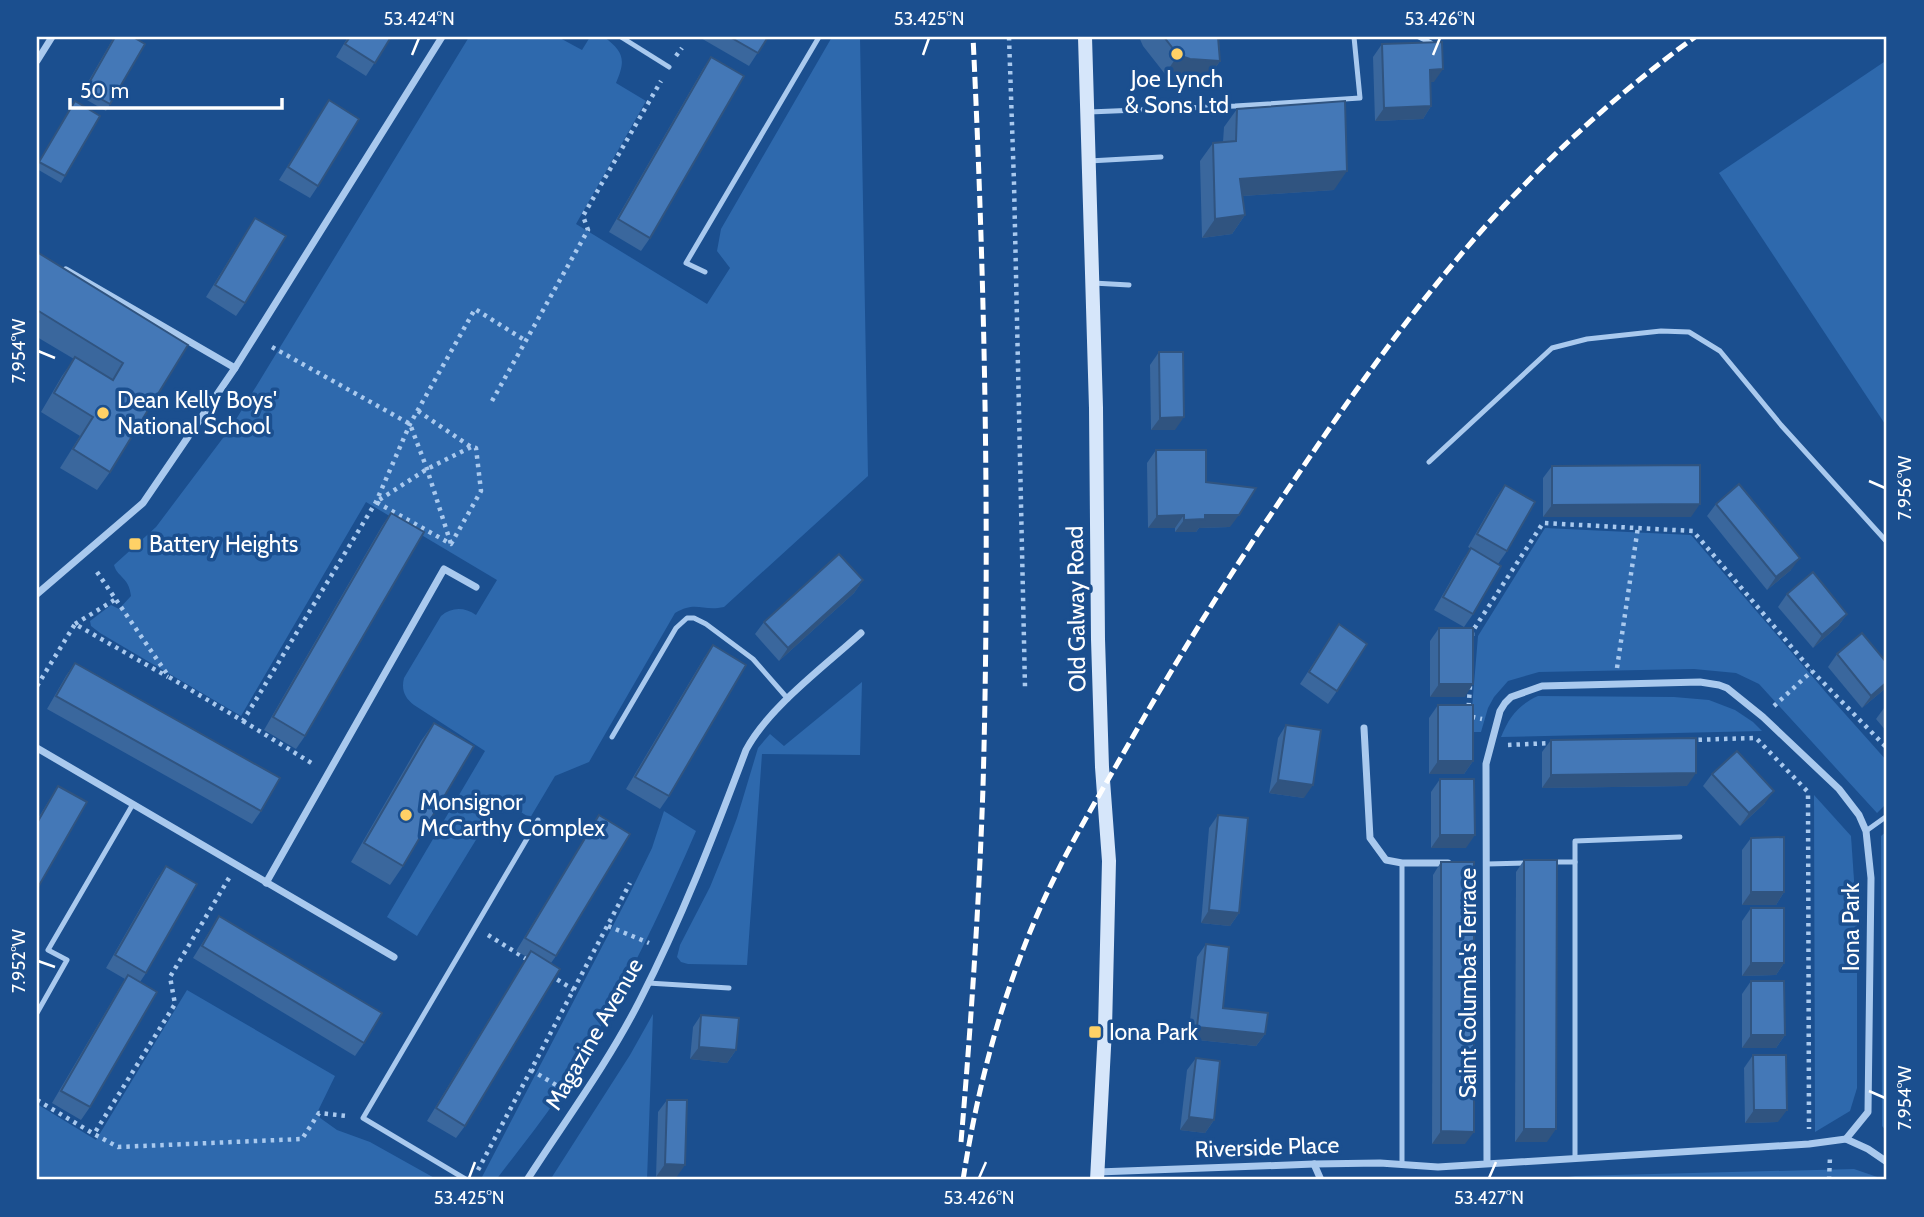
<svg xmlns="http://www.w3.org/2000/svg" width="1924" height="1217" viewBox="0 0 1924 1217" font-family="Cabin,sans-serif">
<style>
.green{fill:#2e69ad}
.lines{fill:none;stroke-linecap:round;stroke-linejoin:round}
.path{stroke:#a9c9ee;stroke-width:4.5;stroke-dasharray:3.5 5;stroke-linecap:butt}
.service{stroke:#a9c9ee;stroke-width:5}
.minor{stroke:#a9c9ee;stroke-width:7}
.secondary{stroke:#d6e6fa;stroke-width:14}
.rail{stroke:#fff;stroke-width:5;stroke-dasharray:12 5;stroke-linecap:butt}
.wall{fill:#3a679d}
.shaded-wall{fill:#305480}
.building{fill:#4478b7;stroke:#305480;stroke-width:2}
.ticks{fill:none;stroke:#fff;stroke-width:2.5}
.poi-dot{fill:#ffd166;stroke:#1b4f8f;stroke-width:2.5}
.labels{text-anchor:middle;dominant-baseline:central;stroke-width:7;stroke-linejoin:round;paint-order:stroke}
.poi-label{font-size:23px;fill:#fff;stroke:#1b4f8f;text-anchor:start}
.street-label{font-size:23px;fill:#fff;stroke:#1b4f8f}
.neatline{fill:none;stroke:#fff;stroke-width:2.5}
.ticks-label{font-size:18px;text-anchor:middle;fill:#fff}
</style>
<rect width="100%" height="100%" fill="#1b4f8f"/>
<g class="green">
<path d="M469 37H558L582 50 590 37H604C624 52 626 60 616 83L646 101 576 224 707 304 730 268 717 251 721 229 832 37H860L868 476 724 607C702 612 697 600 675 613L589 762 555 776 530 818 501 799 417 936 387 917 485 751 414 705C405 698 401 690 404 678L441 616C452 607 464 607 476 615L497 580 366 502 241 716 100 633 91 626 90 621 111 605 119 609 131 596C129 577 117 577 114 565L156 527 232 426Z"/>
<polygon points="1887,60 1887,427 1719,173"/>
<polygon points="1545,528 1691,535 1829,696 1887,761 1887,803 1877,813 1759,684 1736,673 1694,669 1539,672 1508,681 1494,697 1488,708 1481,732 1470,732 1478,636"/>
<polygon points="862,682 860,755 762,754 747,965 688,964 681,962 677,957 680,945 710,887 725,850 737,818 758,748 770,734 784,746"/>
<path d="M1538 696 1674 697 1709 700 1735 710 1753 722 1762 731 1501 737C1509 717 1518 705 1538 696Z"/>
<polygon points="1814,795 1851,836 1857,924 1857,1088 1850,1111 1815,1132"/>
<path d="M664 811 696 831C657 921 614 1011 560 1094 540 1124 517 1152 496 1180H488L482 1177 630 893 652 848Z"/>
<polygon points="1887,831 1887,1132 1882,1126 1881,836"/>
<polygon points="187,990 335,1076 316,1115 337,1130 370,1142 438,1180 37,1180 37,1104 96,1140"/>
<polygon points="653,1014 647,1180 554,1180 552,1177 630,1055"/>
<polygon points="1854,1169 1886,1180 1547,1180 1575,1176"/>
</g>
<g class="lines">
<g class="path">
<polyline points="1009,37 1014,183 1025,687"/>
<polyline points="676,56 682,48"/>
<polyline points="272,347 410,424 427,469 451,544"/>
<polyline points="492,401 588,230 583,216 661,81"/>
<polyline points="418,411 471,447 476,448 481,491 451,544 376,502 427,469 471,447"/>
<polyline points="97,572 169,677 243,721 376,502 410,424 475,309 526,341"/>
<polyline points="75,624 116,599"/>
<polyline points="1472,636 1472,632 1543,523 1693,531 1812,671 1887,748"/>
<polyline points="1617,668 1638,527"/>
<polyline points="37,686 75,624 168,677"/>
<polyline points="1470,686 1468,716 1482,719"/>
<polyline points="1774,706 1812,671"/>
<polyline points="243,721 313,764"/>
<polyline points="1690,740 1756,738 1808,792 1809,1129"/>
<polyline points="1508,745 1552,743"/>
<polyline points="229,878 170,977 175,1004 94,1134 118,1147 302,1139 319,1113 347,1116"/>
<polyline points="608,926 649,943"/>
<polyline points="488,935 528,960"/>
<polyline points="550,975 574,990"/>
<polyline points="531,1070 566,1091"/>
<polyline points="37,1100 94,1134"/>
<polyline points="478,1170 630,883"/>
<polyline points="1829,1180 1830,1157"/>
</g>
<g class="service">
<polyline points="621,37 669,67"/>
<polyline points="1419,37 1431,43"/>
<polyline points="1089,112 1235,106 1360,98 1354,37"/>
<polyline points="1089,161 1161,157"/>
<polyline points="705,272 686,263 819,37"/>
<polyline points="1093,283 1129,285"/>
<polyline points="1429,462 1552,348 1587,339 1661,331 1689,332 1720,351 1781,425 1887,542"/>
<polyline points="612,737 676,628 687,618 694,618 706,624 753,659 788,699"/>
<polyline points="1866,831 1887,816"/>
<polyline points="1550,862 1575,862"/>
<polyline points="1487,864 1529,863"/>
<polyline points="648,983 729,988"/>
<polyline points="37,1013 67,960 48,950 133,804"/>
<polyline points="1575,1158 1575,841 1680,837"/>
<polyline points="1402,1165 1402,863"/>
<polyline points="467,1180 363,1118 538,820"/>
</g>
<g class="minor">
<polyline points="37,61 52,37"/>
<polyline points="66,270 235,368"/>
<polyline points="37,594 143,503 235,368 442,37"/>
<polyline points="1364,728 1370,838 1386,860 1402,863 1448,863"/>
<polyline points="37,748 394,957"/>
<polyline points="266,883 444,569 476,587"/>
<polyline points="1846,1139 1868,1149 1887,1162"/>
<polyline points="1314,1164 1321,1180"/>
<polyline points="1098,1172 1314,1164 1380,1163 1438,1167 1809,1144 1846,1139 1868,1112 1871,878 1866,831 1859,815 1839,789 1763,717 1727,688 1719,685 1700,682 1542,686 1511,697 1505,703 1500,711 1486,764 1487,1164"/>
<path d="M527 1180C565 1121 608 1063 640 1000 681 920 714 835 746 750 768 708 825 666 861 633"/>
</g>
<polyline class="secondary" points="1085,37 1096,408 1098,639 1102,767 1109,861 1105,1029 1097,1180"/>
<g class="rail">
<path d="M961 1142C971 1024 979 905 983 787 990 537 985 286 973 37"/>
<path d="M963 1180C977 1089 1001 998 1038 913 1060 862 1088 814 1116 766 1161 687 1207 610 1257 535 1333 422 1410 307 1503 207 1561 145 1626 87 1695 37"/>
</g>
</g>
<g class="wall">
<polygon points="114,37 133,37 110,104 106,111 80,96"/>
<polygon points="348,37 391,37 366,76 336,57"/>
<polygon points="699,37 768,37 749,66"/>
<polygon points="1139,37 1235,37 1219,39 1220,61 1207,80 1177,78 1165,74 1143,46"/>
<polygon points="1382,44 1434,82 1430,82 1431,106 1423,119 1375,121 1373,57"/>
<polygon points="711,57 650,238 641,251 609,232 703,69"/>
<polygon points="329,100 318,186 310,198 279,180"/>
<polygon points="75,101 65,176 61,183 37,169 37,165"/>
<polygon points="1237,109 1334,190 1242,196 1245,215 1232,234 1202,238 1200,161 1213,143 1223,142 1224,127"/>
<polygon points="255,218 245,303 236,316 206,297"/>
<polygon points="37,252 188,345 110,472 97,490 60,468 80,436 41,412 62,376 74,359 37,337"/>
<polygon points="1159,352 1175,430 1151,430 1150,365"/>
<polygon points="1156,450 1206,482 1230,527 1199,528 1196,532 1175,532 1175,528 1148,528 1147,463"/>
<polygon points="1552,466 1691,517 1543,517 1543,478"/>
<polygon points="1505,485 1507,551 1498,564 1468,547 1496,498"/>
<polygon points="1716,504 1791,570 1767,590 1707,516"/>
<polygon points="391,513 305,736 296,749 264,730 382,526"/>
<polygon points="1471,548 1473,614 1464,627 1434,610 1462,561"/>
<polygon points="863,580 854,593 779,661 755,634 764,622"/>
<polygon points="1787,594 1847,614 1838,626 1813,648 1778,607"/>
<polygon points="1339,624 1337,691 1328,704 1300,684"/>
<polygon points="1439,628 1465,697 1430,697 1430,641"/>
<polygon points="713,645 669,796 660,809 626,789 704,658"/>
<polygon points="1837,654 1887,687 1862,708 1828,667"/>
<polygon points="75,663 261,811 252,824 47,709 66,676"/>
<polygon points="1887,704 1887,732 1876,719"/>
<polygon points="1438,705 1473,761 1464,774 1429,774 1429,718"/>
<polygon points="434,723 403,866 390,885 351,862 421,741"/>
<polygon points="1286,725 1304,798 1269,793 1278,738"/>
<polygon points="1551,740 1687,786 1542,788 1542,752"/>
<polygon points="1712,774 1765,803 1740,826 1703,786"/>
<polygon points="1440,779 1466,848 1431,848 1431,792"/>
<polygon points="58,786 37,889 37,820"/>
<polygon points="599,815 556,956 551,963 465,1126 456,1138 427,1121 527,957 516,951 591,828"/>
<polygon points="1218,815 1239,913 1230,926 1201,923 1209,828"/>
<polygon points="1751,838 1784,892 1776,905 1742,905 1742,850"/>
<polygon points="1524,860 1547,1142 1515,1142 1516,872"/>
<polygon points="1441,862 1465,1144 1432,1144 1433,875"/>
<polygon points="166,866 146,973 140,982 90,1107 81,1120 52,1103 125,979 106,968 157,879"/>
<polygon points="1751,908 1784,963 1776,975 1742,976 1742,921"/>
<polygon points="219,916 364,1043 355,1056 193,958"/>
<polygon points="1206,944 1223,1008 1265,1034 1256,1046 1188,1039 1197,957"/>
<polygon points="1751,981 1785,1035 1776,1048 1742,1048 1742,994"/>
<polygon points="701,1015 736,1050 727,1063 690,1059 693,1027"/>
<polygon points="1753,1055 1778,1122 1745,1123 1744,1068"/>
<polygon points="1196,1058 1214,1120 1205,1133 1180,1130 1187,1070"/>
<polygon points="667,1100 676,1178 656,1177 658,1112"/>
</g>
<g class="shaded-wall">
<polygon points="1218,37 1235,37 1216,40"/>
<polygon points="1178,55 1220,61 1207,80 1177,78 1165,74"/>
<polygon points="1443,69 1434,82 1421,83 1430,70"/>
<polygon points="1431,106 1423,119 1375,121 1384,108"/>
<polygon points="1347,171 1334,190 1227,197 1240,179"/>
<polygon points="1245,215 1232,234 1202,238 1215,219"/>
<polygon points="1184,417 1175,430 1151,430 1160,418"/>
<polygon points="1700,504 1691,517 1543,517 1552,505"/>
<polygon points="1184,515 1175,528 1148,528 1157,516"/>
<polygon points="1205,515 1239,515 1230,527 1199,528 1196,532 1175,532 1184,520"/>
<polygon points="1800,558 1791,570 1767,590 1776,577"/>
<polygon points="863,580 854,593 779,661 788,648"/>
<polygon points="1847,614 1838,626 1813,648 1822,635"/>
<polygon points="1887,682 1887,687 1862,708 1871,696"/>
<polygon points="1439,684 1473,684 1465,697 1430,697"/>
<polygon points="1438,761 1473,761 1464,774 1429,774"/>
<polygon points="1696,773 1687,786 1542,788 1551,775"/>
<polygon points="1278,780 1313,785 1304,798 1269,793"/>
<polygon points="1774,791 1765,803 1740,826 1749,813"/>
<polygon points="1440,835 1475,835 1466,848 1431,848"/>
<polygon points="1751,892 1784,892 1776,905 1742,905"/>
<polygon points="1209,910 1239,913 1230,926 1201,923"/>
<polygon points="1751,963 1784,963 1776,975 1742,976"/>
<polygon points="1197,1027 1265,1034 1256,1046 1188,1039"/>
<polygon points="1751,1035 1785,1035 1776,1048 1742,1048"/>
<polygon points="699,1047 736,1050 727,1063 690,1059"/>
<polygon points="1754,1110 1787,1110 1778,1122 1745,1123"/>
<polygon points="1189,1117 1214,1120 1205,1133 1180,1130"/>
<polygon points="1524,1129 1556,1129 1547,1142 1515,1142"/>
<polygon points="1441,1131 1474,1132 1465,1144 1432,1144"/>
<polygon points="665,1164 685,1165 676,1178 656,1177"/>
</g>
<g class="building">
<polygon points="115,37 133,37 145,44 110,104 85,90"/>
<polygon points="350,37 391,37 375,63 345,44"/>
<polygon points="730,37 768,37 758,53"/>
<polygon points="1164,37 1218,37 1220,61 1190,59 1178,55"/>
<polygon points="1442,42 1443,69 1430,70 1431,106 1384,108 1382,44"/>
<polygon points="711,57 744,76 650,238 618,219"/>
<polygon points="329,100 359,119 318,186 288,167"/>
<polygon points="75,101 100,116 65,176 39,162"/>
<polygon points="1345,101 1347,171 1240,179 1245,215 1215,219 1213,143 1236,141 1237,109"/>
<polygon points="255,218 286,236 245,303 215,285"/>
<polygon points="37,252 188,345 110,472 73,449 93,417 54,393 75,357 113,380 123,363 37,310"/>
<polygon points="1159,352 1183,352 1184,417 1160,418"/>
<polygon points="1156,450 1206,450 1206,482 1256,488 1239,515 1205,515 1205,519 1184,520 1184,515 1157,516"/>
<polygon points="1700,465 1700,504 1552,505 1552,466"/>
<polygon points="1739,484 1800,558 1776,577 1716,504"/>
<polygon points="1505,485 1535,502 1507,551 1477,534"/>
<polygon points="391,513 424,532 305,736 273,717"/>
<polygon points="1471,548 1501,566 1473,614 1443,597"/>
<polygon points="839,554 863,580 788,648 764,622"/>
<polygon points="1813,572 1847,614 1822,635 1787,594"/>
<polygon points="1339,624 1367,644 1337,691 1309,672"/>
<rect x="1439" y="628" width="34" height="56"/>
<polygon points="1862,633 1887,663 1887,682 1871,696 1837,654"/>
<polygon points="713,645 746,665 669,796 635,777"/>
<polygon points="75,663 280,778 261,811 56,696"/>
<rect x="1438" y="705" width="35" height="56"/>
<polygon points="434,723 474,746 403,866 364,843"/>
<polygon points="1286,725 1321,730 1313,785 1278,780"/>
<polygon points="1696,738 1696,773 1551,775 1551,740"/>
<polygon points="1737,751 1774,791 1749,813 1712,774"/>
<polygon points="1440,779 1474,779 1475,835 1440,835"/>
<polygon points="58,786 87,802 37,889 37,823"/>
<polygon points="599,815 630,834 556,956 525,938"/>
<polygon points="1218,815 1248,818 1239,913 1209,910"/>
<polygon points="1784,837 1784,892 1751,892 1751,838"/>
<polygon points="1524,860 1557,860 1556,1129 1524,1129"/>
<polygon points="1441,862 1474,862 1474,1132 1441,1131"/>
<polygon points="166,866 197,884 146,973 115,955"/>
<rect x="1751" y="908" width="33" height="55"/>
<polygon points="219,916 382,1013 364,1043 202,946"/>
<polygon points="1206,944 1229,947 1223,1008 1268,1013 1265,1034 1197,1027"/>
<polygon points="531,951 560,969 465,1126 436,1108"/>
<polygon points="128,975 157,992 90,1107 61,1091"/>
<polygon points="1751,981 1784,981 1785,1035 1751,1035"/>
<polygon points="701,1015 739,1018 736,1050 699,1047"/>
<polygon points="1753,1055 1786,1055 1787,1110 1754,1110"/>
<polygon points="1196,1058 1220,1061 1214,1120 1189,1117"/>
<polygon points="667,1100 687,1100 685,1165 665,1164"/>
</g>
<path class="ticks" d="M412 55 419 38M923 55 929 38M1433 55 1440 38M38 351 55 358M1869 481 1885 488M38 961 55 967M1869 1091 1885 1098M469 1178 475 1162M979 1178 986 1162M1489 1178 1496 1162"/>
<g class="poi-dot">
<circle cx="1177" cy="54" r="7"/>
<circle cx="103" cy="413" r="7"/>
<rect x="128" y="537" width="14" height="14" rx="3.5"/>
<circle cx="406" cy="815" r="7"/>
<rect x="1088" y="1025" width="14" height="14" rx="3.5"/>
</g>
<g class="labels">
<g class="poi-label">
<text x="1177" y="79" text-anchor="middle">Joe Lynch<tspan x="1177" dy="26">&amp; Sons Ltd</tspan></text>
<text x="117" y="400">Dean Kelly Boys'<tspan x="117" dy="26">National School</tspan></text>
<text x="149" y="544">Battery Heights</text>
<text x="420" y="802">Monsignor<tspan x="420" dy="26">McCarthy Complex</tspan></text>
<text x="1109" y="1032">Iona Park</text>
</g>
<g class="street-label">
<text transform="translate(1076 609) rotate(-91)">Old Galway Road</text>
<text transform="translate(1851 927) rotate(-90)">Iona Park</text>
<text transform="translate(1468 983) rotate(-90)">Saint Columba's Terrace</text>
<text transform="translate(594 1034) rotate(-60)">Magazine Avenue</text>
<text transform="translate(1267 1147) rotate(-2)">Riverside Place</text>
</g>
</g>
<rect width="1924" height="1217" fill="none" stroke="#1b4f8f" stroke-width="77"/>
<path d="M70 98v10h212v-10" fill="none" stroke="#ffffff" stroke-width="3.5"/>
<text x="80" y="98" font-size="21" fill="#ffffff" stroke="#1b4f8f" stroke-width="5" paint-order="stroke">50 m</text>
<rect x="38" y="38" width="1847" height="1140" class="neatline"/>
<g class="ticks-label">
<text x="419" y="25">53.424°N</text>
<text x="929" y="25">53.425°N</text>
<text x="1440" y="25">53.426°N</text>
<text transform="translate(19 351) rotate(-90)" y="6">7.954°W</text>
<text transform="translate(1905 488) rotate(-90)" y="6">7.956°W</text>
<text transform="translate(19 961) rotate(-90)" y="6">7.952°W</text>
<text transform="translate(1905 1098) rotate(-90)" y="6">7.954°W</text>
<text x="469" y="1204">53.425°N</text>
<text x="979" y="1204">53.426°N</text>
<text x="1489" y="1204">53.427°N</text>
</g>
</svg>
